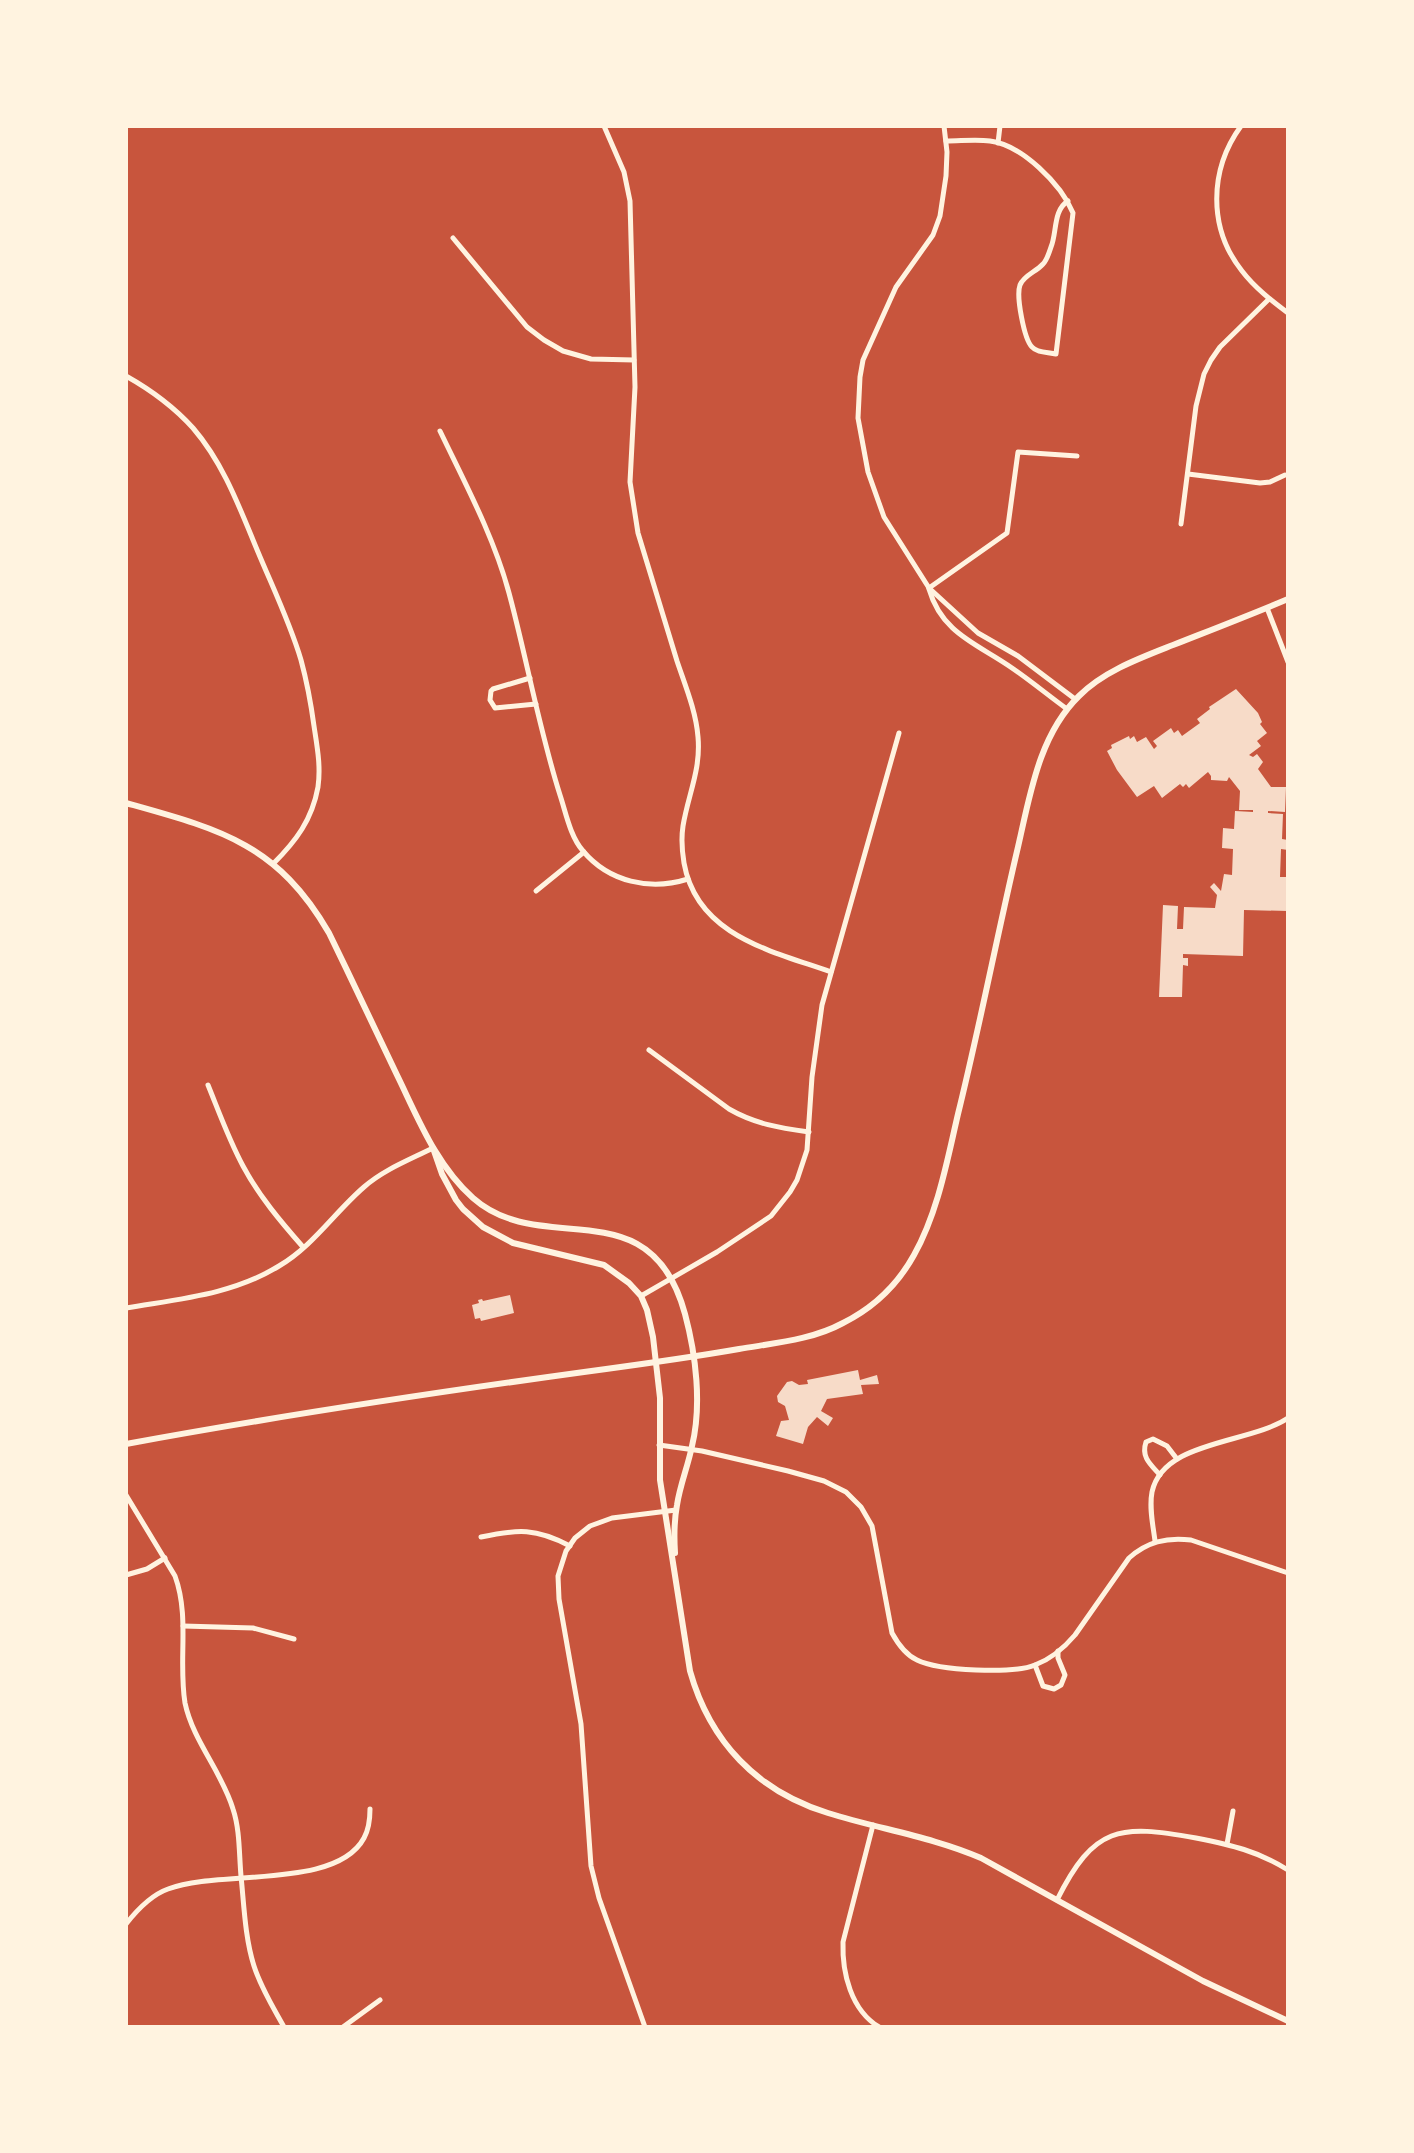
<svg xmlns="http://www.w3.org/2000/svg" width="1414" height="2153" viewBox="0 0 1414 2153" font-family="Karla,sans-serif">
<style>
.building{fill:#f7dbc8}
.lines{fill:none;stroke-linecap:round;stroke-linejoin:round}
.minor{stroke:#fff3e0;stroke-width:5}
.tertiary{stroke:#fff3e0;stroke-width:6}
</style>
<rect width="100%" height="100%" fill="#c8553d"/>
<g class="building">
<polygon points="1236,689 1258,713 1262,722 1260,724 1267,733 1257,741 1261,746 1249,755 1253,757 1257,754 1263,762 1258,769 1271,787 1286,787 1285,812 1268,811 1268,813 1283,814 1282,839 1288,840 1288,850 1281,849 1280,877 1288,877 1288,911 1244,910 1243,956 1183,954 1183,958 1188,958 1188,966 1183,965 1182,997 1159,997 1163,905 1178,906 1177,929 1183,929 1184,907 1215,908 1217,895 1210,887 1214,883 1221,891 1224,874 1232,875 1233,849 1222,848 1223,828 1234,829 1235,811 1253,812 1253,810 1239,810 1240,791 1229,777 1227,781 1211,780 1211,776 1208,772 1189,788 1186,784 1183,787 1180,784 1162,798 1154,786 1137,797 1117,770 1107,751 1112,748 1111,745 1129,736 1130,739 1134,736 1137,742 1146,737 1154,749 1157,746 1153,741 1171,728 1174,733 1178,730 1182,736 1200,723 1197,719 1210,709 1209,707"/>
<polygon points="510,1295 514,1313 481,1321 480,1318 475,1319 472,1305 479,1303 478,1300 482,1299 483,1301"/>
<polygon points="858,1370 860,1380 877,1375 879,1384 861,1385 863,1394 827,1399 821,1411 833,1418 828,1426 817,1417 808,1427 803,1444 776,1436 781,1421 789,1420 785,1406 778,1402 777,1396 787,1382 792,1381 799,1385 808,1384 807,1380"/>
</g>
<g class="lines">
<g class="minor">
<path d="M604 126 624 172 630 201 635 387 630 482 638 533C651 576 664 618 677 661 685 685 696 711 698 737 701 770 688 795 683 826 681 839 682 851 684 863 697 936 772 951 831 972"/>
<polyline points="944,126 947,152 946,176 940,216 933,235 896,287 863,360 860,377 858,418 868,472 884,517 929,588 978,633 1018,656 1075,699"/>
<path d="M1241 126C1209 170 1208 228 1242 271 1255 288 1272 301 1288 313"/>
<path d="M946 141C961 141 976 139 990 141 1022 145 1061 184 1073 213L1056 354C1048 352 1037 353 1032 347 1024 339 1016 296 1020 285 1024 275 1036 272 1043 264 1047 260 1049 253 1051 247 1057 233 1053 210 1068 201"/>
<polyline points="998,143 1000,126"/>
<polyline points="453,238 527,327 544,340 563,351 591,359 634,360"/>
<path d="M126 376C151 390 174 407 193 428 224 464 240 509 258 552 273 588 290 623 301 660 307 682 311 704 314 726 317 746 321 766 318 787 312 820 296 841 273 864"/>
<path d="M440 431C465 483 494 537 509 593 527 660 539 729 560 795 566 813 570 836 583 851 609 882 650 891 688 879"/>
<polyline points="1188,474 1260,483 1270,482 1285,475"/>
<polyline points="1181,524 1196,406 1204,374 1211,360 1220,347 1269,299"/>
<polyline points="929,588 1007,533 1018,452 1077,456"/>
<path d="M929 589C942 634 978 644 1012 668 1031 681 1049 696 1067 709"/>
<polyline points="1267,608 1288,662"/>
<polyline points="530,678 493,689 491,691 490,700 495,708 536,704"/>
<polyline points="536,891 584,852"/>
<path d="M649 1050 729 1109C755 1124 780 1128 809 1132"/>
<path d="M208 1085C219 1112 229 1140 243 1166 259 1196 281 1222 303 1247"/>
<polyline points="641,1296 717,1252 771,1216 790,1192 797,1180 807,1150 812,1077 822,1005 899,733"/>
<path d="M126 1308C178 1299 232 1295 279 1266 313 1246 334 1213 364 1187 383 1170 409 1160 433 1148"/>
<path d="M659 1445 702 1451 788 1471 824 1481 846 1492 861 1507 872 1526 892 1633C898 1644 906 1655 917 1660 939 1671 1013 1674 1035 1665 1051 1659 1064 1648 1075 1635L1129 1558C1147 1542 1166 1537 1191 1540L1288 1573"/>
<path d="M1160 1475C1150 1464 1141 1457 1146 1442L1153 1439 1167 1446 1177 1459"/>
<path d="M126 1495 175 1576C190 1617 178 1661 185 1703 193 1741 222 1772 233 1809 240 1830 239 1854 241 1876 244 1905 245 1938 254 1966 261 1988 273 2007 284 2027"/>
<path d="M481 1537C518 1529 536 1528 570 1546"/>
<path d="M1155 1541C1153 1525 1149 1508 1152 1492 1163 1440 1250 1444 1288 1418"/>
<polyline points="126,1575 147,1569 165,1558"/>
<polyline points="183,1626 253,1628 294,1639"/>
<polyline points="1035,1665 1043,1686 1054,1689 1061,1685 1065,1675 1058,1658 1058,1651"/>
<path d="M873 1825 843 1942C842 1973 851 2010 879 2027"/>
<polyline points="1227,1844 1233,1811"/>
<path d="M1057 1900C1094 1826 1119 1824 1196 1838 1231 1845 1258 1851 1288 1870"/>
<path d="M126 1924C137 1910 151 1895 168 1889 219 1869 336 1890 364 1838 369 1829 370 1819 370 1809"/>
<polyline points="343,2027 380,2000"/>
<polyline points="645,2027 599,1898 591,1866 581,1724 559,1599 558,1576 566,1551 575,1538 590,1526 612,1518 676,1510"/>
</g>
<g class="tertiary">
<path d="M126 803C219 829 277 843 329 933 352 980 374 1027 397 1075 418 1118 436 1165 473 1198 543 1260 650 1185 685 1314 696 1355 702 1405 692 1446 688 1466 680 1485 677 1505 674 1521 674 1537 675 1553"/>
<path d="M433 1148 442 1174 456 1200 463 1209 483 1227 513 1243 604 1265 629 1283 641 1296 647 1310 653 1337 660 1398V1480L690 1671C710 1742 757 1791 828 1813 879 1829 933 1837 981 1858L1203 1981 1288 2021"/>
<path d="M126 1444C278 1416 431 1393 584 1372 636 1365 688 1358 739 1349 774 1343 812 1340 843 1323 873 1308 898 1284 914 1255 938 1212 947 1161 958 1114 980 1025 997 936 1018 847 1030 795 1039 735 1079 696 1104 671 1140 658 1173 645 1211 630 1250 615 1288 599"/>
</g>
</g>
<rect width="1414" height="2153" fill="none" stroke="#fff3e0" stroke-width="256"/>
</svg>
